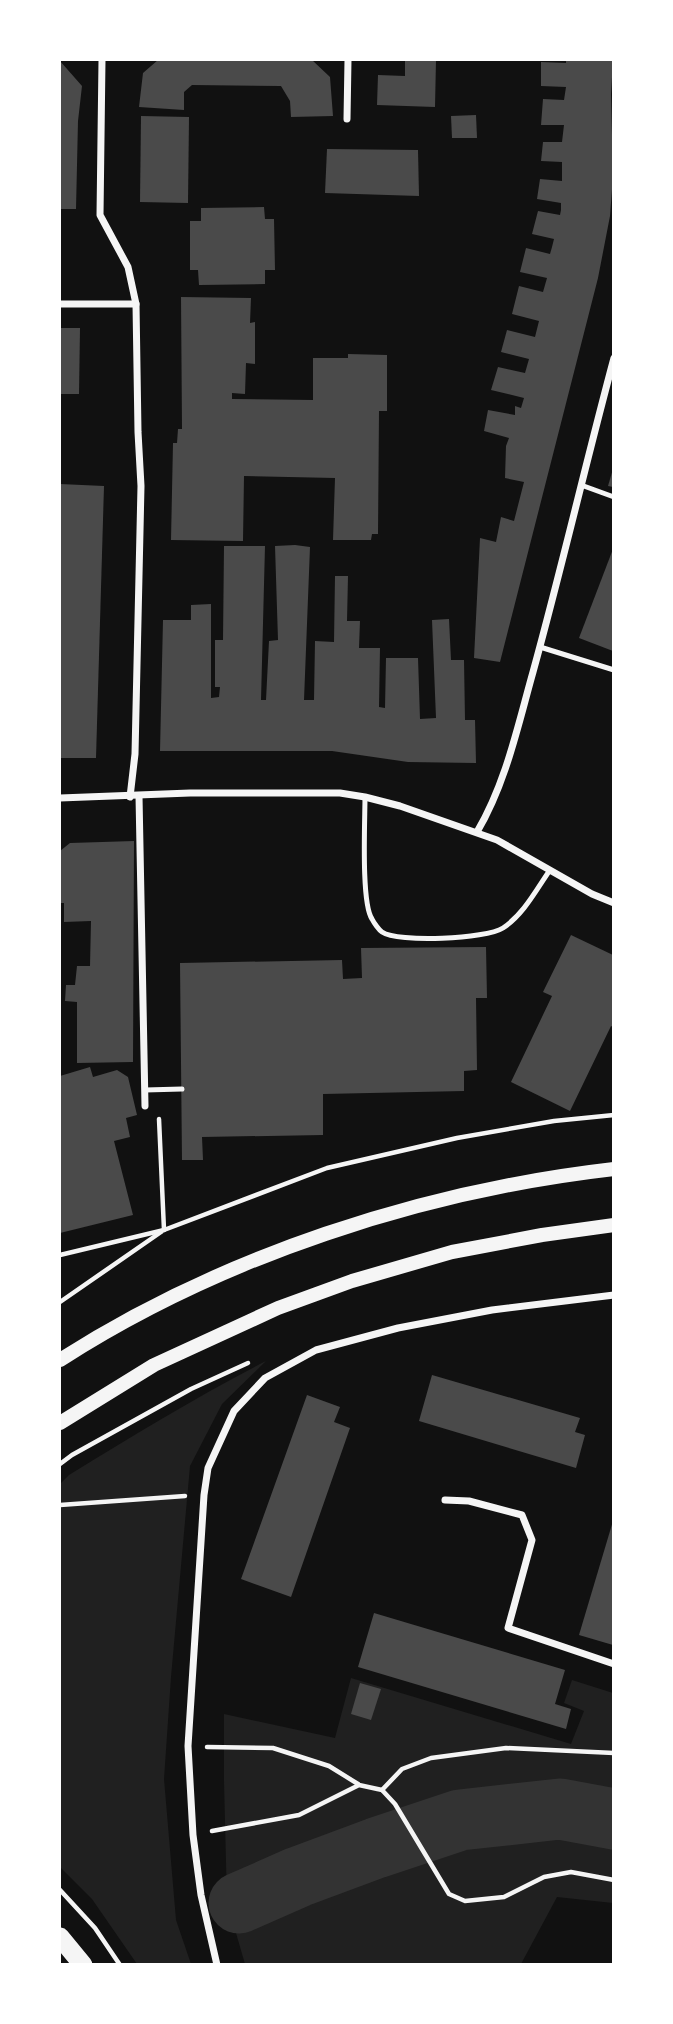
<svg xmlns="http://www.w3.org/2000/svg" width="673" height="2024" viewBox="0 0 673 2024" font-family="'Source Sans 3',sans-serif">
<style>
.green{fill:#202020}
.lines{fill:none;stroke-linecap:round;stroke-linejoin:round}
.river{stroke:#333;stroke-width:61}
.building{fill:#4a4a4a}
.path{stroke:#f5f5f5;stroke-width:4.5}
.service{stroke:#f5f5f5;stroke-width:5}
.minor{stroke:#f5f5f5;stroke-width:7}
.secondary{stroke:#f5f5f5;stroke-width:14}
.trunk{stroke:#f5f5f5;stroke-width:19}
</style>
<rect width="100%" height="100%" fill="#111"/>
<g class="green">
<path d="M266 1361 222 1404 190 1466 171 1677 164 1779 176 1920 191 1964H137L92 1899 60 1867V1484L69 1475C134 1435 198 1396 266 1361Z"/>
<polygon points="351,1678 571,1744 584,1711 564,1703 572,1680 613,1693 613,1903 557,1897 521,1964 245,1964 227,1902 224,1781 224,1714 335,1738"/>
</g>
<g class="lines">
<polyline class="river" points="239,1903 298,1877 376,1848 460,1820 560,1809 614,1819"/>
</g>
<g class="building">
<polygon points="158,60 312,60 330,77 333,116 291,117 290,101 281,86 192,85 184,92 184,110 139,107 143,73"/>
<polygon points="405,60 436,60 435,107 377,105 378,75 405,76"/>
<polygon points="566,60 613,60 611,94 613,176 610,216 598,278 500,662 474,658 480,538 496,542 501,517 514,521 524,482 505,478 506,446 509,438 484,431 488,410 515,415 515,406 521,408 524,398 491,390 498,367 525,373 529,359 501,352 507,330 535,337 539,321 512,314 519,286 543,292 547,278 520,272 526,248 550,254 552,247 554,239 532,234 538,211 560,215 561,210 561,203 537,199 540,179 562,181 562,162 541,161 543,142 562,142 564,125 541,125 543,99 564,100 566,87 541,86 541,62 566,63"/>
<polygon points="60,61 82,86 78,121 76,209 60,209"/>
<polygon points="476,115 477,138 452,138 451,116"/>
<polygon points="141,116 189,117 188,203 140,202"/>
<polygon points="327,149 418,150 419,196 325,193"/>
<polygon points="264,207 265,219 274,219 275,270 265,270 265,284 199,285 198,270 190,270 190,221 201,221 201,208"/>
<polygon points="181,297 251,298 250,323 255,322 255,364 246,363 245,394 232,393 232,399 313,400 313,358 348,358 348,354 387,355 387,411 379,411 378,534 372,534 371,540 333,540 335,478 244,476 243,541 171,540 173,443 177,443 178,429 182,429"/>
<polygon points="60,328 80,328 79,394 60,394"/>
<polygon points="613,469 613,487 608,486"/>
<polygon points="60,484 104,486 96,758 60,758"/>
<polygon points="295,545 310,547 304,700 314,700 315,641 334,642 335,576 348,576 347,621 360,621 359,648 380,648 379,707 385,708 386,658 418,658 420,719 436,718 432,620 449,619 451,660 464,660 465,720 475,720 476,763 408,762 332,751 160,751 163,620 191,620 191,605 211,604 211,698 219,697 220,687 215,687 215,640 223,640 224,546 265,546 261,700 266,700 269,641 278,640 275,546"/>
<polygon points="613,549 613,651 579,638"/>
<polygon points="134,841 133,1062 77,1063 77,1002 65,1001 66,985 75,985 77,966 90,966 91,921 64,922 64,903 60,903 60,851 70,843"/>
<polygon points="571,935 613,955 613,1027 611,1026 570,1111 511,1082 552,996 543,992"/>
<polygon points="486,947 487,998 476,998 477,1070 464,1071 464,1091 323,1094 323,1135 202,1137 203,1160 182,1160 180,963 342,960 343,979 362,978 361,948"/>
<polygon points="90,1067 93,1077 117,1070 128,1077 137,1115 126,1118 130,1137 114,1141 133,1215 60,1233 60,1076"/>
<polygon points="432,1375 580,1418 575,1432 585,1435 576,1468 419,1421"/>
<polygon points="307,1395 340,1407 334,1422 350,1428 291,1597 241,1579"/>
<polygon points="613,1521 613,1645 579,1635"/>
<polygon points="374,1613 565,1670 555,1704 571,1709 566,1729 358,1667"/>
<polygon points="360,1683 381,1689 371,1720 351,1714"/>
</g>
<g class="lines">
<g class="path">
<polyline points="159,1119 164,1230"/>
<polyline points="60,1255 164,1230 327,1168 457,1138 554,1121 614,1115"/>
<polyline points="60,1302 161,1232"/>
<polyline points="60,1464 72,1455 191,1389 248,1363"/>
<polyline points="60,1505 185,1496"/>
<polyline points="207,1747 273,1748 329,1766 358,1784"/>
<polyline points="382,1790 402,1769 431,1758 506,1748 614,1753"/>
<polyline points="212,1831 299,1815 359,1785 382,1790 395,1804 449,1894 465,1901 504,1897 544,1877 571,1872 614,1880"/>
<polyline points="60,1890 95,1928 120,1965"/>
</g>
<g class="service">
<polyline points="581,485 614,497"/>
<polyline points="540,647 614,670"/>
<path d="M365 797C365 821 361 903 372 919 374 923 379 930 382 932 398 943 486 939 503 928 524 914 536 890 550 870"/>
<polyline points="145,1090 182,1089"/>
</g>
<g class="minor">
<polyline points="102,60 100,215 128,267 136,304 138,432 141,486 135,754 130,797"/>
<polyline points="347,119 348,60"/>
<polyline points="60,304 136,304"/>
<polyline points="139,796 145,1106"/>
<polyline points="60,798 190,793 340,793 365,797 400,806 497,840 592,894 614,903"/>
<path d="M477 832C506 783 518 725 533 672 562 567 586 462 614 358"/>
<polyline points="445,1500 469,1501 522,1515 532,1540 508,1628 614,1664"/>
<polyline points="217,1965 201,1895 193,1835 188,1746 204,1495 208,1468 234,1411 265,1378 316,1350 398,1328 492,1310 614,1295"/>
</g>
<g class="secondary">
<path d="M60 1360C222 1256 422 1191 614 1169"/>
<polyline points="60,1423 154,1365 278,1308 352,1281 452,1252 542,1235 614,1225"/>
</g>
<polyline class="trunk" points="60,1937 83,1965"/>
</g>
<rect width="673" height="2024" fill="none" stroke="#ffffff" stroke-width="122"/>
</svg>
